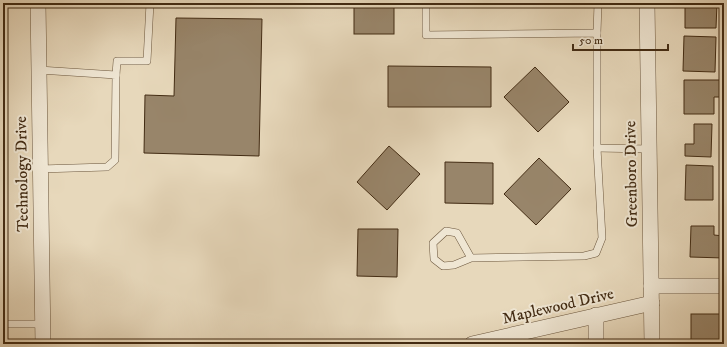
<svg xmlns="http://www.w3.org/2000/svg" width="727" height="347" viewBox="0 0 727 347" font-family="'IM FELL DW Pica',serif">
<style>
.building{fill:#98856a;stroke:#422b13}
.lines{fill:none;stroke-linecap:round;stroke-linejoin:round}
.service-casing{stroke:#6b563d;stroke-width:8}
.minor-casing{stroke:#6b563d;stroke-width:16}
.service{stroke:#efe6d3;stroke-width:7}
.minor{stroke:#efe6d3;stroke-width:15}
.labels{text-anchor:middle;dominant-baseline:central;stroke-width:4;stroke-linejoin:round;paint-order:stroke}
.street-label{font-size:16px;fill:#422b13;stroke:#efe6d3}
</style>
<rect width="100%" height="100%" fill="#e7d8bb"/>
<filter id="stains"><feTurbulence type="fractalNoise" baseFrequency=".005" numOctaves="4"/><feColorMatrix values="0 0 0 0 .2 0 0 0 0 .09 0 0 0 0 .02 0 0 0 .5 -.17"/></filter>
<radialGradient id="worn" r=".72"><stop offset=".6" stop-color="#630" stop-opacity="0"/><stop offset="1" stop-color="#630" stop-opacity=".3"/></radialGradient>
<g class="building">
<rect x="354" y="3" width="40" height="31"/>
<polygon points="685,3 717,3 716,28 685,28"/>
<polygon points="176,18 262,19 259,156 144,153 145,95 174,96"/>
<polygon points="684,36 716,37 715,72 683,71"/>
<polygon points="388,66 491,67 491,107 388,107"/>
<polygon points="535,67 569,102 538,132 504,97"/>
<polygon points="684,80 724,80 724,97 714,97 714,114 684,114"/>
<polygon points="694,124 712,124 711,157 685,156 685,144 694,144"/>
<polygon points="389,146 420,174 387,210 357,182"/>
<polygon points="539,158 571,189 536,225 504,194"/>
<polygon points="445,162 493,163 493,204 445,203"/>
<polygon points="686,165 713,166 713,200 685,200"/>
<polygon points="691,226 714,226 714,235 724,236 724,258 690,257"/>
<polygon points="358,229 398,229 397,277 357,276"/>
<rect x="691" y="314" width="33" height="30"/>
</g>
<g class="lines">
<defs>
<g id="service">
<polyline points="426,3 426,35 597,33 597,148 649,149"/>
<polyline points="597,33 598,3"/>
<polyline points="39,70 116,75 115,160 107,167 40,169"/>
<polyline points="116,75 117,61 147,61 150,3"/>
<polyline points="471,258 457,233 446,231 433,243 434,259 443,266 454,265 471,258 584,256 596,253 602,238 597,148"/>
<polyline points="3,324 42,324"/>
</g>
<g id="minor">
<polyline points="38,3 43,344"/>
<polyline points="647,3 652,344"/>
<polyline points="651,286 724,286"/>
<polyline points="472,344 652,303"/>
<polyline points="596,344 596,315"/>
</g>
</defs>
<use href="#service" class="service-casing"/>
<use href="#minor" class="minor-casing"/>
<use href="#service" class="service"/>
<use href="#minor" class="minor"/>
</g>
<g class="labels">
<g class="street-label">
<text transform="translate(22 174) rotate(-91)">Technology Drive</text>
<text transform="translate(631 174) rotate(-91)">Greenboro Drive</text>
<text transform="translate(558 306) rotate(-13)">Maplewood Drive</text>
</g>
</g>
<rect width="727" height="347" fill="none" stroke="#e7d8bb" stroke-width="16"/>
<rect x="4" y="4" width="719" height="339" fill="none" stroke="#422b13" stroke-width="2"/>
<rect x="8" y="8" width="711" height="331" fill="none" stroke="#422b13"/>
<path d="M573 44v6h95v-6" fill="none" stroke="#422b13" stroke-width="2"/>
<text x="579" y="44" font-size="12" fill="#422b13" stroke="#efe6d3" stroke-width="3" paint-order="stroke">50 m</text>
<rect width="100%" height="100%" filter="url(#stains)"/>
<rect width="100%" height="100%" fill="url(#worn)"/>
</svg>
